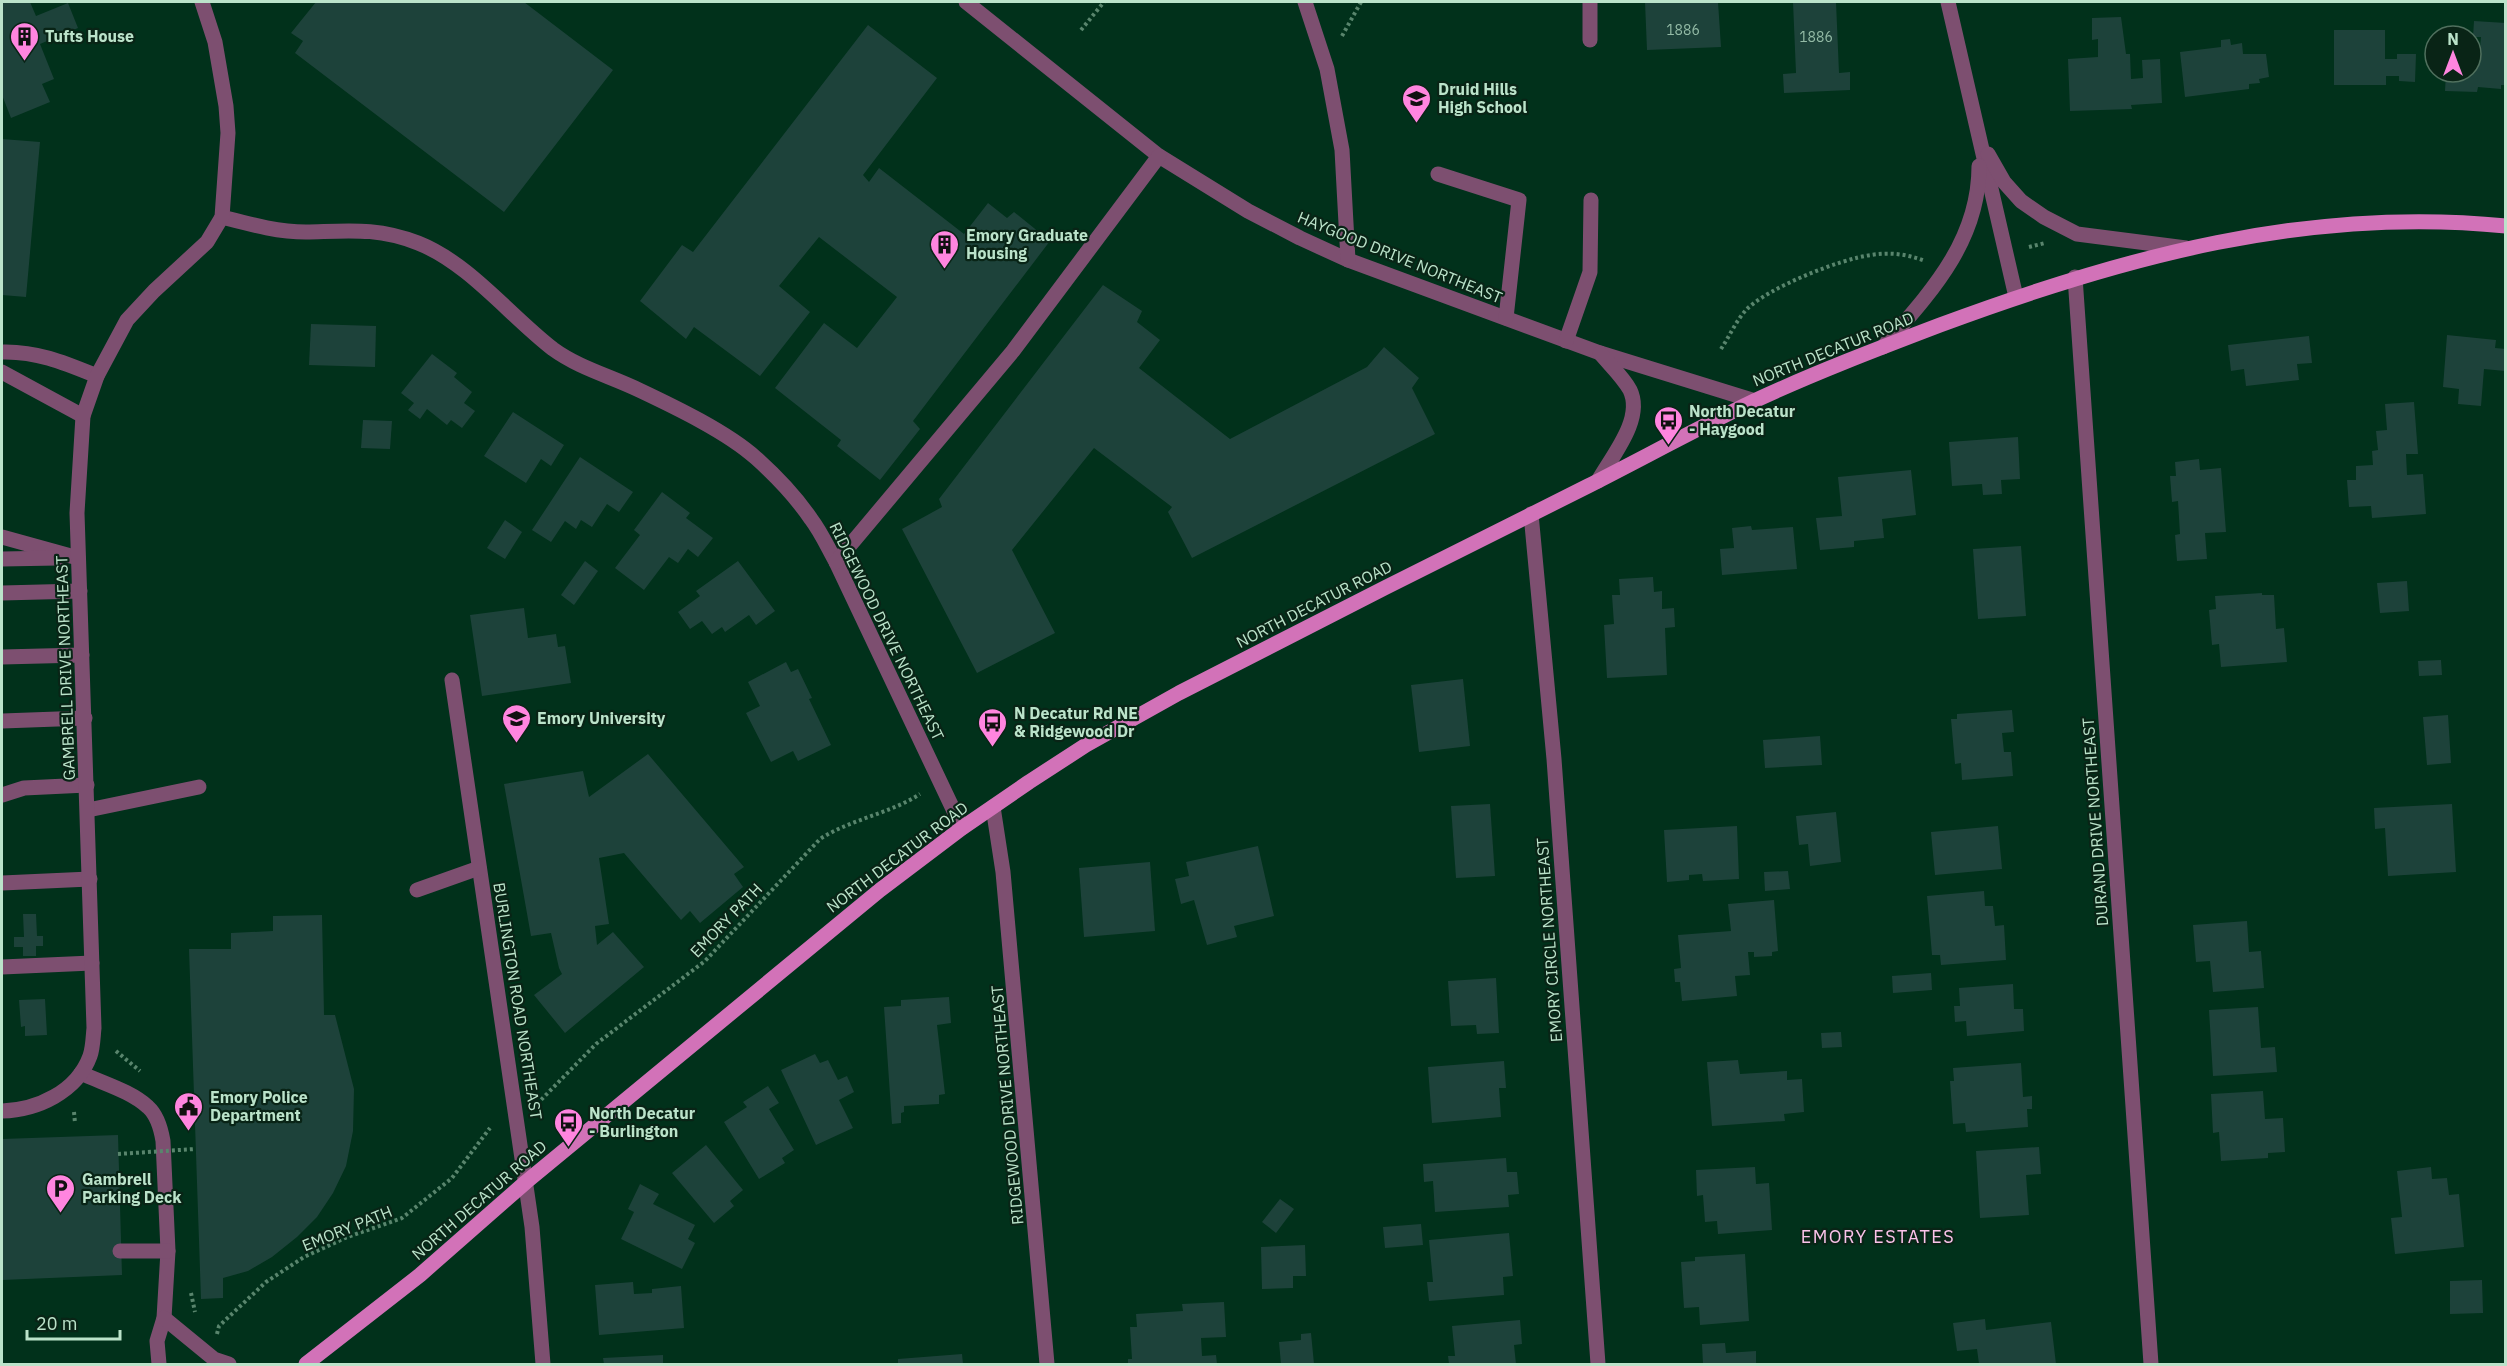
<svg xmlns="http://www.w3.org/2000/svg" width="2507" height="1366" viewBox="0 0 2507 1366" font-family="'IBM Plex Sans',sans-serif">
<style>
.building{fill:#1d423a}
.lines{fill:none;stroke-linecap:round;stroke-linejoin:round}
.path{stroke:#59856d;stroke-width:4;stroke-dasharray:3 3;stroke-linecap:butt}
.minor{stroke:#7d4f70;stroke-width:15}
.major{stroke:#d272b8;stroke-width:15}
.path-bridge{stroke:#59856d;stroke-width:4;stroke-dasharray:3 3;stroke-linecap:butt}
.labels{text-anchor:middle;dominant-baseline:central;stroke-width:4.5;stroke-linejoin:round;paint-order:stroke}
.number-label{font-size:14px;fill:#94bba6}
.poi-label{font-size:16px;font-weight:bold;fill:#bbe3ca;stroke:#092416;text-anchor:start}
.street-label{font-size:16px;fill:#bbe3ca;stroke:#092416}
.neighbourhood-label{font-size:18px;letter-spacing:1.5px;fill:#fbc3ea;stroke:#092416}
</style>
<rect width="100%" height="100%" fill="#01311b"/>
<g class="building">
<polygon points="2,2 30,2 36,16 68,3 78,28 40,44 54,79 42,84 50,102 11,118 2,95"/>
<polygon points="316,2 524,2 613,70 504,212 295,53 303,41 291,33"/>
<polygon points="1645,2 1718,2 1721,47 1647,50"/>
<polygon points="1793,2 1836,2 1839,73 1850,72 1850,90 1784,93 1783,74 1796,73"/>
<polygon points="2121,17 2126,54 2130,54 2131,79 2143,78 2142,60 2160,59 2162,103 2131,105 2132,109 2070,111 2068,59 2098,57 2098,39 2092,40 2092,18"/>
<polygon points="2474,21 2506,23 2506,85 2501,85 2501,89 2478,87 2477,92 2445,91 2446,72 2471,72 2471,48 2480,48 2481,37 2473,37"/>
<polygon points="868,25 937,78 863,175 869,182 879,168 964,234 988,203 1007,218 1014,212 1050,241 913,421 920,429 880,480 837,446 841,440 775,388 824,323 857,348 897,297 819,237 779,286 810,312 760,376 694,327 686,339 640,301 682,245 693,252"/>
<polygon points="2334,30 2385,30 2385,59 2397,59 2397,54 2416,54 2415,82 2399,81 2399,76 2386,76 2386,85 2334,85"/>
<polygon points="2230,39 2231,45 2242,43 2243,54 2266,54 2269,77 2259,79 2260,83 2249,84 2249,89 2185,97 2180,52 2221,47 2221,40"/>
<polygon points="2,139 40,142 26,297 2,295"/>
<polygon points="1103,285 1142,311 1137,322 1160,340 1139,368 1230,439 1367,367 1384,347 1419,378 1412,388 1435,434 1192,558 1168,512 1172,507 1094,448 1012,550 1055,633 977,673 902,529 942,507 939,499"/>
<polygon points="311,324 376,326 375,367 309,365"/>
<polygon points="2447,335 2496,340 2495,348 2506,349 2505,371 2484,369 2481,406 2458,404 2459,389 2443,387"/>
<polygon points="2309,336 2312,363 2297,364 2299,380 2246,386 2244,369 2231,371 2228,345"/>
<polygon points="432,354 457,373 454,377 472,392 464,403 475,411 462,428 451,420 447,425 427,409 420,419 408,410 414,403 401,393"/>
<polygon points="2414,402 2418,454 2406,454 2407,475 2423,474 2426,514 2372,518 2371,506 2349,507 2347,480 2356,480 2356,466 2373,465 2372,451 2378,450 2376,431 2387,430 2385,404"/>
<polygon points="513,412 564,445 551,466 541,459 526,483 484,456"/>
<polygon points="363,420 392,421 390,449 361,448"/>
<polygon points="2018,437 2020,479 2001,480 2002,494 1983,495 1982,484 1952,486 1949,442"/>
<polygon points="580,457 633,492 619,512 607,504 592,527 581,520 576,529 565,521 551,542 532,530"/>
<polygon points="2199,459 2200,470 2221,468 2226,532 2205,533 2207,559 2177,561 2175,535 2180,534 2178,501 2172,502 2170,476 2176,476 2175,462"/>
<polygon points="1911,470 1916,515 1882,519 1884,538 1854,541 1854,547 1820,550 1816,518 1842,516 1838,477"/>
<polygon points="662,492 690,513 686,518 713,538 698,557 688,549 678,563 669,557 644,590 615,568 640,535 634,530"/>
<polygon points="505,520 522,532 505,559 487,548"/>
<polygon points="1751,526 1752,530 1793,527 1797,569 1722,575 1720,549 1734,548 1732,528"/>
<polygon points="2021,546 2026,616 1978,619 1973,549"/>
<polygon points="585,561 598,571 574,605 561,595"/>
<polygon points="738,561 775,611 756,625 749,615 725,632 722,627 712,634 702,621 690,629 678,612 700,596 696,591"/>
<polygon points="1653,577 1654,592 1662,591 1662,609 1674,608 1675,627 1665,628 1667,675 1607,678 1604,625 1614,624 1612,595 1620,595 1619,579"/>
<polygon points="2407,581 2409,611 2380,613 2377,583"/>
<polygon points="2262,593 2262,595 2274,595 2276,629 2284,628 2287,662 2221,667 2219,644 2212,645 2209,610 2216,609 2215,596"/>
<polygon points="524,608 528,638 556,634 558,647 565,646 571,683 482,696 470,615"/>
<polygon points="2441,660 2442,675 2419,676 2418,661"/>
<polygon points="786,662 791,672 798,669 812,698 809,699 831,745 798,761 793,751 771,762 746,713 760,706 748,682"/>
<polygon points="1463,679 1470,746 1419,752 1411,685"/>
<polygon points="2012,710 2014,732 2002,733 2004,752 2011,752 2013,776 1962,780 1961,763 1955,764 1951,719 1957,719 1957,714"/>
<polygon points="2448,715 2451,763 2427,765 2423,717"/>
<polygon points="1820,736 1822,765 1765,768 1763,740"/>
<polygon points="648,754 744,867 734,874 743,887 700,923 690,911 681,920 624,853 599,858 609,924 595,926 597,945 613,932 644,967 565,1033 534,995 562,974 559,968 551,933 531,936 504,784 583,771 589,797"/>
<polygon points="1490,804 1495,876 1456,878 1451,806"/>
<polygon points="2452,804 2456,872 2388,876 2385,828 2375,829 2374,808"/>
<polygon points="1836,812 1841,862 1810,866 1808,844 1799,845 1796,816"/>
<polygon points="1737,826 1739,879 1703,881 1702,874 1689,875 1689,880 1667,882 1664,830"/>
<polygon points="1998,826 2002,869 1935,875 1931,832"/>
<polygon points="1258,846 1274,916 1234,926 1237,937 1207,945 1194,900 1181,904 1175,879 1189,876 1186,862"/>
<polygon points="1150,862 1155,931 1084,937 1079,868"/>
<polygon points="1788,871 1790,889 1765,891 1764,872"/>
<polygon points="1984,891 1985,906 1993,906 1995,926 2004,925 2006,960 1941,965 1940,955 1932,955 1927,896"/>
<polygon points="1774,900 1778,951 1772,952 1772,956 1754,957 1754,952 1748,952 1750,975 1735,976 1737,996 1682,1001 1680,982 1675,982 1674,969 1681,968 1678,935 1731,931 1728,904"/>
<polygon points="23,914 36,914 37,936 43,936 43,946 36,946 36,956 23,956 23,947 14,947 14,937 24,937"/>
<polygon points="322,915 324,1015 335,1015 354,1089 353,1131 346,1166 333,1193 317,1217 297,1237 272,1257 248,1271 223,1278 223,1298 201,1299 189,949 231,949 231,933 273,931 273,916"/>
<polygon points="2247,921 2249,952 2261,951 2264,988 2213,992 2210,961 2196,962 2193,925"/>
<polygon points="1931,973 1932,990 1893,993 1892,976"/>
<polygon points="1496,978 1499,1033 1477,1034 1476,1025 1451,1026 1448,981"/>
<polygon points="2013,984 2014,1009 2023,1009 2024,1031 1967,1036 1966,1021 1955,1022 1954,1006 1960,1006 1959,988"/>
<polygon points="949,997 951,1023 937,1025 945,1094 939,1095 939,1104 904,1106 904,1112 901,1113 901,1123 892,1124 884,1007 901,1006 901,1000"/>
<polygon points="45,999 47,1035 25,1036 25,1026 21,1027 19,1000"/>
<polygon points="2258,1007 2261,1048 2275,1047 2277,1072 2213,1076 2209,1010"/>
<polygon points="1841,1032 1842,1047 1822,1048 1821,1033"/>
<polygon points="815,1054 820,1063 828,1060 838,1080 847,1076 854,1092 839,1100 853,1128 816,1145 781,1070"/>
<polygon points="1738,1060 1740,1074 1787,1071 1787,1080 1802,1079 1804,1112 1784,1114 1785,1121 1712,1126 1707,1062"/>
<polygon points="1504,1061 1506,1088 1499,1088 1501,1117 1432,1123 1428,1067"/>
<polygon points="2021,1063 2023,1097 2032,1096 2032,1109 2027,1109 2028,1127 1966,1132 1965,1123 1953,1124 1950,1081 1954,1081 1953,1068"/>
<polygon points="768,1086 779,1103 769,1109 794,1150 782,1158 785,1163 759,1179 724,1122 747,1107 743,1102"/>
<polygon points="2263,1091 2265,1119 2283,1118 2285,1152 2268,1153 2268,1158 2221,1161 2219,1132 2213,1133 2211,1094"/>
<polygon points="118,1135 122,1275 2,1280 2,1139"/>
<polygon points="706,1145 743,1190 730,1201 734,1206 714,1223 672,1173"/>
<polygon points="2039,1147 2041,1174 2026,1175 2029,1215 1980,1218 1976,1151"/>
<polygon points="1506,1158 1507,1172 1517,1172 1519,1194 1508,1195 1509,1207 1435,1212 1433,1181 1424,1182 1423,1164"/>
<polygon points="1755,1167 1756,1184 1769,1183 1772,1230 1718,1234 1717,1221 1705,1222 1703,1195 1697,1196 1696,1170"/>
<polygon points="2431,1167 2432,1179 2447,1178 2449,1195 2459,1194 2464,1247 2395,1254 2391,1218 2402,1217 2397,1171"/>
<polygon points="640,1184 659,1194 653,1204 695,1225 688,1239 695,1243 682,1269 621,1239 634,1212 628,1209"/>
<polygon points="1280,1199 1294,1209 1276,1233 1262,1222"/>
<polygon points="1421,1224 1423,1245 1385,1248 1383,1227"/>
<polygon points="1509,1233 1513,1276 1503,1277 1504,1295 1429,1301 1427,1282 1433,1282 1429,1240"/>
<polygon points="1305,1245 1306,1276 1293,1276 1293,1288 1262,1289 1261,1247"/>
<polygon points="1745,1254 1749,1321 1700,1325 1699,1307 1684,1308 1681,1262 1695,1261 1695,1257"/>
<polygon points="2482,1280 2483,1313 2450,1314 2450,1281"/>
<polygon points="633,1282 634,1294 652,1293 652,1289 681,1286 684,1328 599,1335 595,1285"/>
<polygon points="1224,1302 1226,1337 1201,1338 1202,1356 1216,1355 1217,1364 1128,1364 1128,1359 1132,1359 1130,1327 1137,1327 1136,1314 1183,1311 1182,1304"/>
<polygon points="1985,1319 1986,1330 2051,1322 2056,1364 1979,1364 1977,1349 1957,1351 1953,1323"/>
<polygon points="1520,1320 1522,1344 1514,1345 1516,1364 1449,1364 1448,1356 1455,1356 1452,1326"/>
<polygon points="1311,1333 1314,1364 1281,1364 1279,1342 1301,1340 1301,1334"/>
<polygon points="1725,1343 1726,1353 1756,1351 1756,1364 1703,1364 1702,1344"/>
<polygon points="962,1354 963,1364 898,1364 898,1359"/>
<polygon points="663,1355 663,1364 604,1364 603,1358"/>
</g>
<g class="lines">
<g class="path">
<polyline points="1081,30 1104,2"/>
<polyline points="1342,36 1361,2"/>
<polyline points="2029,247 2045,243"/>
<path d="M1721 349C1729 337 1736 321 1746 310 1767 288 1840 259 1871 255 1890 252 1907 254 1925 261"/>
<polyline points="116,1051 140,1071"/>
<path d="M537 1104 596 1044 705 961 820 839C851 819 889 814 920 794"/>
<polyline points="74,1112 75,1123"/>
<polyline points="191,1293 195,1312"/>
<polyline points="217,1334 219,1326 266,1282 304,1257 345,1238 402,1218 452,1178 490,1128"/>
</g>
<g class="minor">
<polyline points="966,2 1159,156 1248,211 1300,238 1348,260 1600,353 1755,401"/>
<polyline points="1305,2 1327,69 1342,150 1348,260"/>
<polyline points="1590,2 1590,40"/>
<polyline points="1948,2 2016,297"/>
<polyline points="1988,154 2004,182 2021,201 2044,217 2077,234 2186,248"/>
<polyline points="1438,174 1519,200 1506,318"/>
<path d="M222 217C249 224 277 232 306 232 348 231 377 227 418 243 469 263 510 316 553 349 579 368 610 376 639 390 675 407 727 432 756 458 776 476 796 497 811 519 821 532 828 548 836 562L962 828"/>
<polyline points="2075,277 2151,1364"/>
<polyline points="1566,341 1590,272 1591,200"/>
<path d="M1883 347C1930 293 1979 242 1979 166"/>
<path d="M2 352C37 351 65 363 97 376"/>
<polyline points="2,372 83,416"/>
<path d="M1598 481C1612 456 1644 419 1630 390 1623 377 1609 364 1600 353"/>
<polyline points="1531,514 1554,759 1598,1364"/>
<polyline points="2,537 78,558"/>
<polyline points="2,559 58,558"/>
<polyline points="836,562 1013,351 1159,156"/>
<polyline points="2,593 80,591"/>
<polyline points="2,657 82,655"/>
<polyline points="452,680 532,1227 543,1364"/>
<polyline points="2,721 85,718"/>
<polyline points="2,795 24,788 87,785"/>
<polyline points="993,807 1003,872 1047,1364"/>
<polyline points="88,810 199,787"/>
<polyline points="2,883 90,879"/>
<polyline points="417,890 479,868"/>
<polyline points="2,967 92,963"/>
<path d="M81 1073C102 1083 131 1091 148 1107 157 1115 161 1129 163 1141L168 1251 164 1318 157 1341 159 1364"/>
<path d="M2 1111C37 1110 77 1092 90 1056 93 1048 93 1037 94 1028L77 513 83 416 97 376 127 320 154 291 207 242 222 217 228 133 226 106 215 42 202 2"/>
<polyline points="120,1251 168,1251"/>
<polyline points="164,1318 214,1359 229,1364"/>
</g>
<path class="major" d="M306 1364 420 1275 526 1182 880 890 962 828 1029 782 1086 745 1179 693C1315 623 1451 554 1588 486 1643 458 1698 428 1754 401 1814 373 1877 349 1940 325 2123 257 2308 206 2506 226"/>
<polyline class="path-bridge" points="118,1154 195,1149"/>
</g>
<defs>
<symbol id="building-pin" viewBox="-11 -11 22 30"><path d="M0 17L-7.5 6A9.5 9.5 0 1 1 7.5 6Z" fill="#ff85df" stroke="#092416"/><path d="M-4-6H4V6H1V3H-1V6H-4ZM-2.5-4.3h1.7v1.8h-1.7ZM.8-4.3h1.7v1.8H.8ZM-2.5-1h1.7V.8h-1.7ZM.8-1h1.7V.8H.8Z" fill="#111"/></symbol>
<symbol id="school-pin" viewBox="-11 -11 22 30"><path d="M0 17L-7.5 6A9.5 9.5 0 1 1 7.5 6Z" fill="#ff85df" stroke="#092416"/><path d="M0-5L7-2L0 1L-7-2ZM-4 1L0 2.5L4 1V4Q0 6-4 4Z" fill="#111"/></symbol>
<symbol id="bus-pin" viewBox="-11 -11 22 30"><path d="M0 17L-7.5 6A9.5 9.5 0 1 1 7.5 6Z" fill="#ff85df" stroke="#092416"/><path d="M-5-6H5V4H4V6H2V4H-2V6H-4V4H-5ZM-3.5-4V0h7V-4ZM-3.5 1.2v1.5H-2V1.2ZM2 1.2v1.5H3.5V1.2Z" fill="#111"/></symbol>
<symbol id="university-pin" viewBox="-11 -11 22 30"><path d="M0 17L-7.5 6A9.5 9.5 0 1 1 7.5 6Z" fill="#ff85df" stroke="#092416"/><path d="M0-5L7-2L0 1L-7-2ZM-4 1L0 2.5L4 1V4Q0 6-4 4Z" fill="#111"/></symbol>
<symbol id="civic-pin" viewBox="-11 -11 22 30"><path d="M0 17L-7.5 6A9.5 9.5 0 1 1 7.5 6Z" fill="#ff85df" stroke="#092416"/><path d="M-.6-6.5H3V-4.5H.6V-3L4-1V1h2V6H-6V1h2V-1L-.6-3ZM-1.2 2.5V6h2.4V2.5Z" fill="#111"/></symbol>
<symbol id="parking-pin" viewBox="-11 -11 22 30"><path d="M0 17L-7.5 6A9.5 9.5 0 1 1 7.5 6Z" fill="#ff85df" stroke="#092416"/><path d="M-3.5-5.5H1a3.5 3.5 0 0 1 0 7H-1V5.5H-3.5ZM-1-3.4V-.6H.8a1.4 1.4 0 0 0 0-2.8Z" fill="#111"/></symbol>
</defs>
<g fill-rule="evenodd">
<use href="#building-pin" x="8" y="20" width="33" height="45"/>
<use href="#school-pin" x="1400" y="82" width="33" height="45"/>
<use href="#building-pin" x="928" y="228" width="33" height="45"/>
<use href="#bus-pin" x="1652" y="404" width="33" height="45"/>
<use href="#university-pin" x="500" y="702" width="33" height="45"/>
<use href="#bus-pin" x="976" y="706" width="33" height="45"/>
<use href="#civic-pin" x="172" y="1090" width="33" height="45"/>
<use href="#bus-pin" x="552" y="1106" width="33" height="45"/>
<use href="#parking-pin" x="44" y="1172" width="33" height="45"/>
</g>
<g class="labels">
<g class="number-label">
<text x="1683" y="30">1886</text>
<text x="1816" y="37">1886</text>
</g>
<g class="poi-label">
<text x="45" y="36">Tufts House</text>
<text x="1438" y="89">Druid Hills<tspan x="1438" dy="18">High School</tspan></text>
<text x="966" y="235">Emory Graduate<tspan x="966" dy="18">Housing</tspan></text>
<text x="1689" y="411">North Decatur<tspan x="1689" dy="18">- Haygood</tspan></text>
<text x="1014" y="713">N Decatur Rd NE<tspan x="1014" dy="18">&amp; Ridgewood Dr</tspan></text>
<text x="537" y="718">Emory University</text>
<text x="210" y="1097">Emory Police<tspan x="210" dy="18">Department</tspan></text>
<text x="589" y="1113">North Decatur<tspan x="589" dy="18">- Burlington</tspan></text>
<text x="82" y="1179">Gambrell<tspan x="82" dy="18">Parking Deck</tspan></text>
</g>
<g class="street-label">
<text transform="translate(1400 257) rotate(22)">HAYGOOD DRIVE NORTHEAST</text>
<text transform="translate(1833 349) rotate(-22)">NORTH DECATUR ROAD</text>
<text transform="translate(1314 604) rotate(-27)">NORTH DECATUR ROAD</text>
<text transform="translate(887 631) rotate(64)">RIDGEWOOD DRIVE NORTHEAST</text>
<text transform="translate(65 668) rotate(-92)">GAMBRELL DRIVE NORTHEAST</text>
<text transform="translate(2095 822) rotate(-94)">DURAND DRIVE NORTHEAST</text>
<text transform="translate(897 857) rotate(-37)">NORTH DECATUR ROAD</text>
<text transform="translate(726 920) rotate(-46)">EMORY PATH</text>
<text transform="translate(1549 940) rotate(-94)">EMORY CIRCLE NORTHEAST</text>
<text transform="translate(518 1001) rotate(81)">BURLINGTON ROAD NORTHEAST</text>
<text transform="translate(1007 1105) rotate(-95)">RIDGEWOOD DRIVE NORTHEAST</text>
<text transform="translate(479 1200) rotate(-41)">NORTH DECATUR ROAD</text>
<text transform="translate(347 1228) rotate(-22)">EMORY PATH</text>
</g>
<g class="neighbourhood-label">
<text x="1878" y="1236">EMORY ESTATES</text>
</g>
</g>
<rect width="2507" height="1366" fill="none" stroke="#bbe3ca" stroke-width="6"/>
<g transform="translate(2453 54)"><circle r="28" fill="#092416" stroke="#50705e" stroke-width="1.5"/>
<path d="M0-4.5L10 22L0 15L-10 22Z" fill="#ff85df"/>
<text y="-9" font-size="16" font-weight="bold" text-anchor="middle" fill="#bbe3ca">N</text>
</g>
<path d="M27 1330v9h93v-9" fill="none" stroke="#bbe3ca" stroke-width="3"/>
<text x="36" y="1330" font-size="18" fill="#bbe3ca" stroke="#092416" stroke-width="4.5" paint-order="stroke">20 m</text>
</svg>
